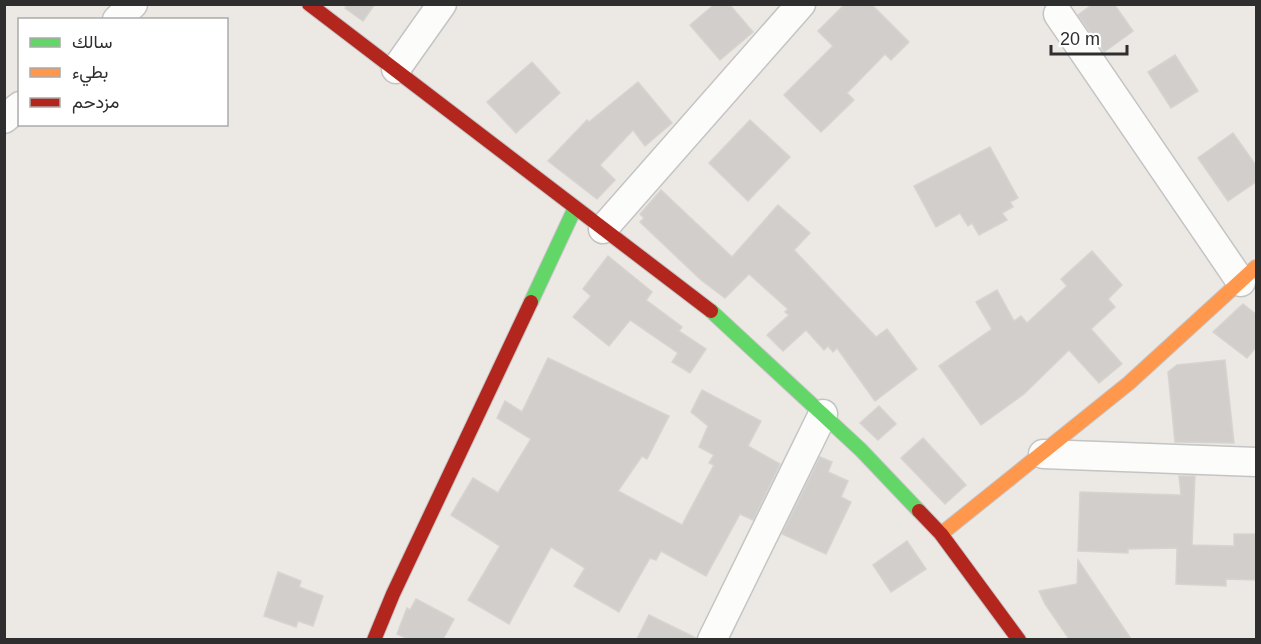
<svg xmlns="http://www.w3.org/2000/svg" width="1261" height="644" viewBox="0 0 1261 644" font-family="Helvetica,Vazirmatn,sans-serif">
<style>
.building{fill:#d1cecb;stroke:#d7d4d0;stroke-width:1.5}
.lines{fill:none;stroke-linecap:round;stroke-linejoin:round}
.street-casing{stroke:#c5c4c5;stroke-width:31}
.fast-casing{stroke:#c5c4c5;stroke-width:16}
.slow-casing{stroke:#c5c4c5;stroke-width:16}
.jam-casing{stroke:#c5c4c5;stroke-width:16}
.street{stroke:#fcfcfb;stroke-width:28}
.fast{stroke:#63d668;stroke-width:14}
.slow{stroke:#ff974d;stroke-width:14}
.jam{stroke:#b3261e;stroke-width:14}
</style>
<rect width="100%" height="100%" fill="#ece8e4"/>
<g class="building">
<polygon points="348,4 375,4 363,21 345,8"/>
<polygon points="715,4 729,4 753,32 720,60 690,25"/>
<polygon points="845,4 871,4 909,42 891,60 885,54 847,93 854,100 821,132 784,95 833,46 818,31"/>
<polygon points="1093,4 1114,4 1133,31 1104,52 1078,15"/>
<polygon points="1175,55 1198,91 1171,108 1148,72"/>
<polygon points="532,62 560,93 516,133 487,102"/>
<polygon points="638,82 672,123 645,146 633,130 600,165 615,180 597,199 548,161 587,120 589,122"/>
<polygon points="750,120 790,157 748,201 709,163"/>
<polygon points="1233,133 1257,167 1257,181 1228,201 1198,158"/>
<polygon points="990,147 1018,198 1010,202 1013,207 1002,213 1007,220 979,235 972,223 968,226 960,213 936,227 914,186"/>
<polygon points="661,190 732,257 778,205 810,233 794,250 876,337 887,329 917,369 875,401 837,348 833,352 828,346 824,350 806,330 783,351 767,335 789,315 785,312 788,309 749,274 725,298 701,280 640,222 644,218 640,214"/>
<polygon points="1092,251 1122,285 1108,299 1115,307 1091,329 1122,364 1099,383 1069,350 1024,394 981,425 939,366 992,329 976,302 997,290 1014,321 1021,316 1027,323 1067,286 1061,279"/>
<polygon points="608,256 652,292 646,300 682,327 679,331 706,349 690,373 672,362 678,353 630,320 609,346 573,317 591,296 583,289"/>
<polygon points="1243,304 1257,315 1257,346 1247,358 1213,332"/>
<polygon points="548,358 669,416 647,459 642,456 618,491 682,525 714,465 709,463 714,455 699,447 708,426 691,412 702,390 761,421 748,446 780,464 753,520 740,514 706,576 661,551 656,560 650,558 619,612 574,586 585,568 551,547 509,624 468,600 500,546 451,515 473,478 498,493 531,439 497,418 505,401 522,412"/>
<polygon points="1225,360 1234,443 1175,442 1168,372 1177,365"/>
<polygon points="879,406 896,424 878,440 860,423"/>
<polygon points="923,438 966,485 945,504 901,458"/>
<polygon points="820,457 832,462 828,472 848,481 841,497 851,502 826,554 782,534"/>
<polygon points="1179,476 1195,476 1192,545 1234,546 1234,534 1257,534 1257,580 1226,579 1226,586 1176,584 1177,548 1128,549 1128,553 1078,551 1080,492 1181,495"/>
<polygon points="907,541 926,569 891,592 873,565"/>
<polygon points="1078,560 1131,639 1069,639 1045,604 1039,591 1077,584"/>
<polygon points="278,572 301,581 299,587 323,596 313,626 298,621 296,627 264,616"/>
<polygon points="416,599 454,619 443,639 408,639 397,634 407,608 410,610"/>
<polygon points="649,615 696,638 696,639 637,639"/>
</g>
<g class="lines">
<defs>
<g id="street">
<polyline points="1058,14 1241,282"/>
<polyline points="117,20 133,4"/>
<polyline points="396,69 442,4"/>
<polyline points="4,119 20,106"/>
<polyline points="603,229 801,4"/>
<polyline points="1043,454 1256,462"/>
<polyline points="712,640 823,414"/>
</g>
<g id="fast">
<polyline points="531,302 575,208"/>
<polyline points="711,311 861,450 919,511"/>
</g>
<polyline id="slow" points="941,534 1129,383 1256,267"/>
<g id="jam">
<polyline points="309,4 711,311"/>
<polyline points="919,511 941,534 1019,640"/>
<polyline points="374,640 393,594 531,302"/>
</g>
</defs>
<use href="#street" class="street-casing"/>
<use href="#fast" class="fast-casing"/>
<use href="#slow" class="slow-casing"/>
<use href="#jam" class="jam-casing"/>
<use href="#street" class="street"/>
<use href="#fast" class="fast"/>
<use href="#slow" class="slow"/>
<use href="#jam" class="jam"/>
</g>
<rect width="1261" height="644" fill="none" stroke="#2e2e2e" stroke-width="12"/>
<rect x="18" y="18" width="210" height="108" fill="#ffffff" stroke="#ababab" stroke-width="1.5"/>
<rect x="30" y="38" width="30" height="9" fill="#63d668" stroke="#ababab" stroke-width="1.5"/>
<text x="72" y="48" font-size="18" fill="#2e2e2e">سالك</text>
<rect x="30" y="68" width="30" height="9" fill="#ff974d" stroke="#ababab" stroke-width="1.5"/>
<text x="72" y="78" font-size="18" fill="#2e2e2e">بطيء</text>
<rect x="30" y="98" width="30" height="9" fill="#b3261e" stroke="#ababab" stroke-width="1.5"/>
<text x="72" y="108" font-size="18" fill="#2e2e2e">مزدحم</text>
<path d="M1051 45v9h76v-9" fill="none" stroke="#2e2e2e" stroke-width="3"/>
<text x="1060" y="45" font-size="18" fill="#2e2e2e" stroke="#ffffff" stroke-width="4.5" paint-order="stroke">20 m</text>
</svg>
